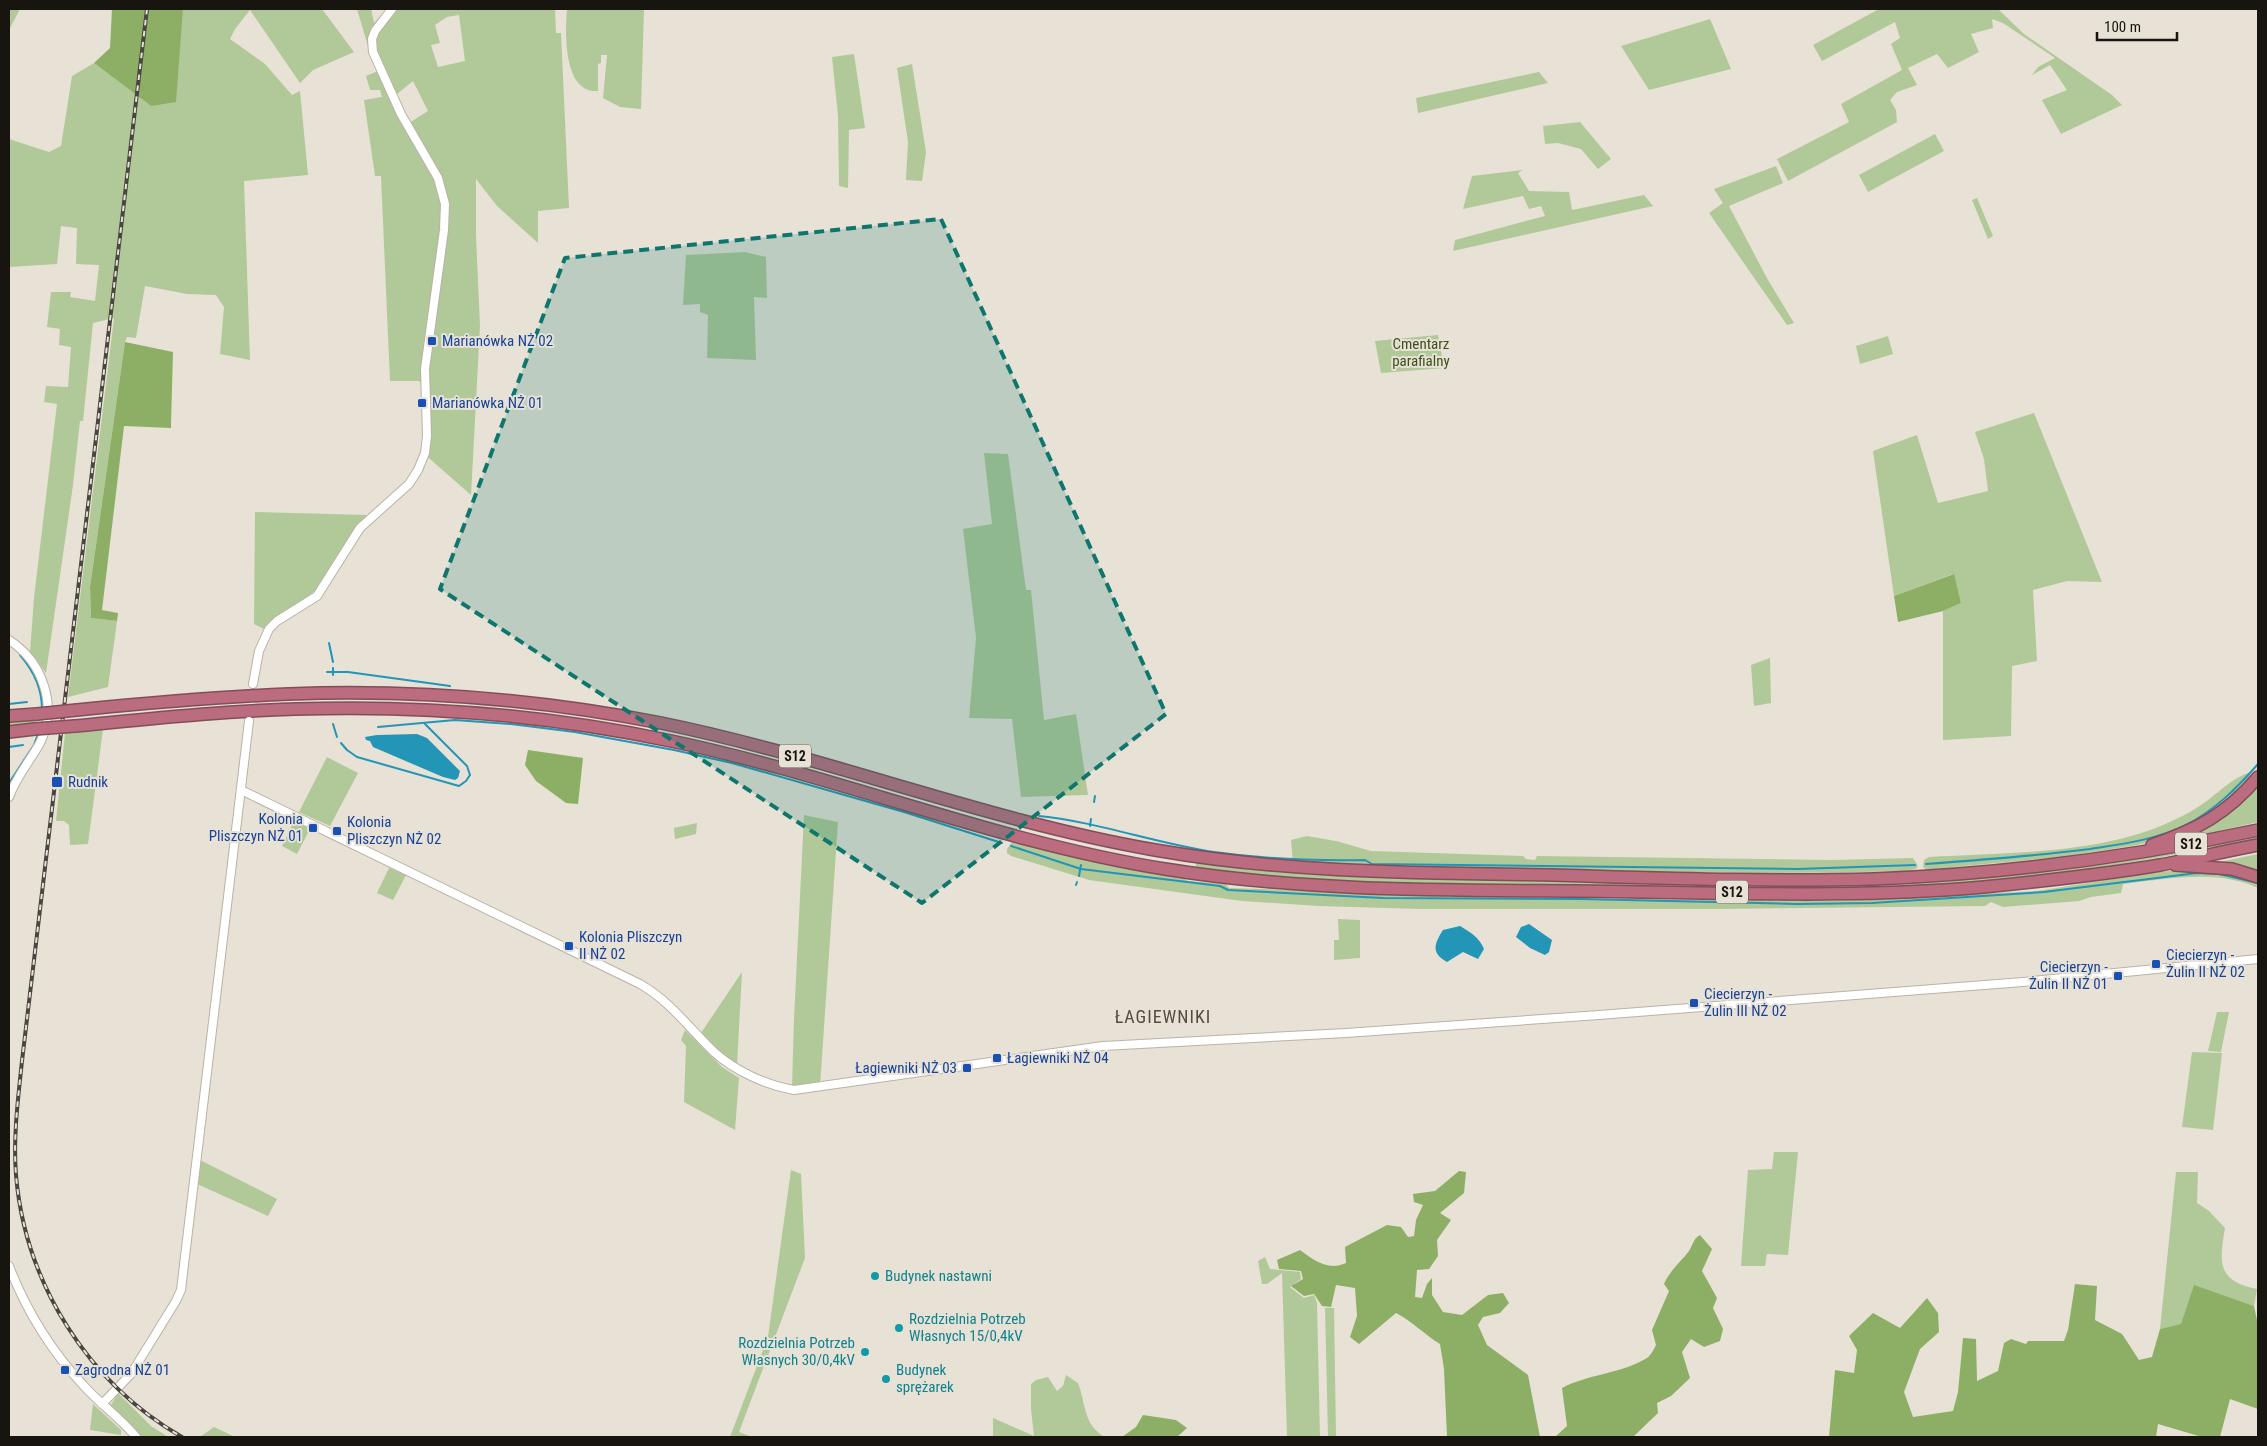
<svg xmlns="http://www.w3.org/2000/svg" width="2267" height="1446" viewBox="0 0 2267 1446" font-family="'Roboto Condensed',sans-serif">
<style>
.green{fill:#b1c998;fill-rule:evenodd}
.forest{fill:#8daf65}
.water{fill:#2395b7}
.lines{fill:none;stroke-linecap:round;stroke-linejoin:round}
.stream{stroke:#2395b7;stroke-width:2}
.tertiary-casing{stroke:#b9b2a7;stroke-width:10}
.motorway-casing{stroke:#824e58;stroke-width:14}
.tertiary{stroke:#fff;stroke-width:8}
.motorway{stroke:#bb6c7f;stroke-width:11}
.rail-casing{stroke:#49453f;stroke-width:4}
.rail{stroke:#e8e1d5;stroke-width:2;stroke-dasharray:5.5;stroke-linecap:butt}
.motorway-bridge-casing{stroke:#824e58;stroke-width:14;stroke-linecap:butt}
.motorway-bridge{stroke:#bb6c7f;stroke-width:11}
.marked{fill:#0f766e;fill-opacity:0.2;stroke:#0f766e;stroke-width:4;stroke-dasharray:10 6;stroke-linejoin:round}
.transit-dot{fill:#1a4fb4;stroke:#e8e1d5;stroke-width:2}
.culture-dot{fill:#0f9aa8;stroke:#e8e1d5;stroke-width:2}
.labels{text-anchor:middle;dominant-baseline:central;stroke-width:4;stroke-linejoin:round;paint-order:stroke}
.shield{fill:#e8e1d5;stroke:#56524c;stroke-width:1}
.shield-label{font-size:14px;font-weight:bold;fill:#181511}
.transit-label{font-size:15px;fill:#164399;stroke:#e8e1d5;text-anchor:start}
.park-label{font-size:15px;fill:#3a511c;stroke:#e8e1d5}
.culture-label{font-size:15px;fill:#0d838f;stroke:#e8e1d5;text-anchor:start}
.quarter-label{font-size:18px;letter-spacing:1px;fill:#524c42;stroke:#e8e1d5}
</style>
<rect width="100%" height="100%" fill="#e8e1d5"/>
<g class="green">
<polygon points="9,9 20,9 9,30"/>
<polygon points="183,9 322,9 354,52 313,70 300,83 250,10 235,29 230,39 265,64 292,95 300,91 308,175 244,181 250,360 220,354 224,307 216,295 187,294 145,286 136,338 127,337 125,342 90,587 91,618 117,621 108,687 68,697 114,318 93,323 83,421 80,421 73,485 46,673 30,652 34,598 57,404 44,402 46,386 68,387 71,347 59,345 60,329 47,327 51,292 71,292 70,297 95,301 99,265 76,264 77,228 61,226 57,264 9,267 9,139 49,152 61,146 72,76 94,63 151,106"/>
<path d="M357 9H371L374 23 387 9H555L556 33H561L569 208 538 211V243L497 206 476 179V235L480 326 471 495 422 452V384L419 381H390L381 176H375L364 100 382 97 380 90H370L366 76 378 71 371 56ZM459 15 465 61 438 67 431 45 440 43 435 25 447 17ZM413 81 428 111 406 125 400 112 404 109 397 94Z"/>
<path d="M567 9H644L641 109 620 107 603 98 607 55H601V63L598 64V91C563 94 565 31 567 9Z"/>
<polygon points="1879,9 1998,9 2024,34 2112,95 2122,105 2061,134 2042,100 2067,90 2050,65 2032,75 2038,67 2055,58 2003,23 1992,19 1993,28 1971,34 1979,52 1948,68 1937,54 1908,68 1917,85 1897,92 1890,100 1896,110 1897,122 1788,181 1777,159 1849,122 1841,104 1902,70 1891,44 1900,38 1895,22 1822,61 1813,45"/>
<polygon points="1710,19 1731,69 1649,90 1621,46"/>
<polygon points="854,54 865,128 849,130 848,188 839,186 838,116 832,57"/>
<polygon points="912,64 926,152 922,181 906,180 908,142 897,68"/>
<polygon points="1539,72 1548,83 1418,113 1416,98"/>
<polygon points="1580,122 1611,159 1598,169 1581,149 1558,143 1545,144 1543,126"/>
<polygon points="1935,134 1944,151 1868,192 1859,175"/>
<polygon points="1776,166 1783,183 1729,206 1768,280 1794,323 1787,325 1709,213 1723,203 1714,189"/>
<polygon points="1523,170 1518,173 1529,191 1569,192 1572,210 1644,195 1653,206 1453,251 1455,240 1545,216 1541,206 1529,209 1523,196 1463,209 1472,176"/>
<polygon points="1977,198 1993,236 1988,239 1972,200"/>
<polygon points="745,252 766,257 767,298 754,297 756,360 707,358 708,315 700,312 700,304 683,305 686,255"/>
<polygon points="1438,335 1444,368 1381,373 1375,341"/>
<polygon points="1888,336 1893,354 1860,364 1856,346"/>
<polygon points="2034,413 2102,582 2067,581 2033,590 2037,661 2012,666 2011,736 1943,740 1943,611 1961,603 1953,574 1894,596 1873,451 1917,435 1938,503 1988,491 1984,459 1975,432"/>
<polygon points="984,453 1008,454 1026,590 1031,590 1044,720 1076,714 1088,795 1021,797 1012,719 969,718 976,638 963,529 992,524"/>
<polygon points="255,512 367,515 356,528 316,590 264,629 254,624"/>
<polygon points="1770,658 1771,703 1754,706 1751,665"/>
<polygon points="14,719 37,721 36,723 9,728 9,720"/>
<polygon points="103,729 88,844 70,845 69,825 64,821 56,821 65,733"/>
<polygon points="327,757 358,773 330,826 299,812"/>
<path d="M2251 772 2244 789 2221 809 2162 839 2137 845 2062 857 1933 869H1926L1923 867 1924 860 1929 857C2003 853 2095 854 2163 825 2177 819 2191 812 2204 803 2221 791 2230 779 2251 772Z"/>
<polygon points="2258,781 2258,822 2187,838 2185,837"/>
<polygon points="804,815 838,822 820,1086 792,1087 794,1020"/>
<polygon points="294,821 310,829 297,854 282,846"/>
<polygon points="697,823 696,834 675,839 674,828"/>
<path d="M2258 835V839L2235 844 2093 869 2019 879 1905 887 1817 889 1357 885 1195 870 1197 860C1437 875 1678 894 1919 882 2033 877 2147 860 2258 835Z"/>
<path d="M1307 836 1336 841 1371 851 1523 856 1526 859 1535 860 1537 856 1832 860 1913 858 1918 866 1916 869 1905 871C1702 877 1497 868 1293 862L1291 840Z"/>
<path d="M1012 842 1110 866 1183 878 1188 881 1226 884 1229 888 1595 899 1831 901 2037 891 2158 872 2195 869 2222 870 2258 879V888C2216 869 2168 879 2123 884L2121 893 2091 897 2079 901 2003 907 1991 902 1985 906 1718 909H1420L1319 906 1242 901 1089 880 1011 856 1007 853V849Z"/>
<polygon points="2258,854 2258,874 2214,863"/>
<polygon points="389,868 406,875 393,900 377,893"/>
<polygon points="1338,919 1360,920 1360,958 1334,960 1334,940 1339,940"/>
<polygon points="742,972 737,1065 725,1057 701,1033"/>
<polygon points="2217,1012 2229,1012 2221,1052 2208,1051"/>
<polygon points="685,1030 722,1067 739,1078 735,1130 684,1102 686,1046 681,1040"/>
<polygon points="2192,1052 2222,1053 2213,1130 2182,1127"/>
<polygon points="1774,1152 1798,1152 1788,1255 1767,1254 1765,1266 1741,1266 1748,1170 1772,1169"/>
<polygon points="200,1160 277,1199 268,1216 197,1184"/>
<polygon points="791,1170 801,1174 805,1258 739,1432 752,1437 730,1437 768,1337"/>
<path d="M2176 1172H2198L2197 1203 2209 1211 2225 1228C2219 1263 2217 1281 2257 1289L2254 1306 2194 1286 2181 1325 2160 1329Z"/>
<polygon points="1265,1257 1270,1269 1300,1272 1301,1279 1290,1287 1304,1298 1314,1295 1317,1303 1320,1437 1287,1437 1282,1273 1267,1284 1262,1284 1258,1261"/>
<polygon points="1325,1308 1334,1308 1336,1437 1328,1437"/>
<path d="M1066 1375 1078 1383C1086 1404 1083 1425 1105 1437H993V1418L1034 1436 1031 1409V1384L1036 1380 1048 1377 1057 1391 1063 1386Z"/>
<polygon points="118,1393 151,1426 168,1437 140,1437 111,1405"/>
<polygon points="93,1404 121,1430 121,1435 90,1430"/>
<polygon points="214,1427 235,1437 200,1437"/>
</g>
<g class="forest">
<polygon points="112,9 183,9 176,102 151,106 94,63 110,48"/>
<polygon points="125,342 173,352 171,424 171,428 124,426 102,610 118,613 117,621 91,618 90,587"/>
<polygon points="1954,574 1961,603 1943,611 1898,622 1894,596"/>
<polygon points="528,750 583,758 578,804 566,803 536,781 525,765"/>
<path d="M1459 1171 1466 1172 1464 1193 1440 1213 1451 1220 1437 1240 1438 1256 1429 1269 1417 1270 1415 1297 1422 1298 1427 1284 1432 1278V1295L1443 1312 1462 1315 1488 1295 1503 1293 1509 1303 1500 1313 1483 1317 1478 1325 1487 1345 1528 1375 1540 1437H1447L1444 1369 1440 1344C1425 1335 1412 1321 1396 1313L1359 1344 1350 1337 1357 1316 1355 1288 1336 1285 1331 1307 1322 1306 1314 1294 1304 1296 1291 1286 1303 1279 1301 1271 1279 1269 1277 1260 1300 1250C1315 1261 1328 1271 1346 1263L1345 1247 1387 1225 1401 1227 1408 1237 1414 1236 1416 1220 1423 1205 1414 1202 1413 1194 1435 1191Z"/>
<path d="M1700 1235 1712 1249 1702 1271 1717 1298 1713 1308 1723 1329 1720 1341 1704 1347 1691 1339 1682 1352 1690 1378 1671 1396 1657 1403 1658 1413 1633 1437H1555L1567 1426 1562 1388C1588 1374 1621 1374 1647 1358 1651 1355 1654 1349 1656 1345L1652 1330 1669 1291 1664 1284C1670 1270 1680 1263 1689 1251 1693 1245 1693 1239 1700 1235Z"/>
<polygon points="2075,1284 2097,1286 2095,1320 2122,1334 2139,1360 2152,1357 2160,1329 2181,1324 2194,1285 2254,1306 2258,1325 2258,1409 2230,1399 2220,1437 2202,1437 2158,1424 2156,1437 1829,1437 1835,1370 1854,1373 1857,1350 1849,1336 1873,1313 1900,1328 1927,1298 1938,1313 1939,1332 1920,1349 1904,1392 1913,1417 1953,1411 1958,1392 1963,1338 1976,1339 1977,1381 1998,1371 2004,1343 2011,1339 2026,1344 2028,1341 2064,1341 2068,1330"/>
<polygon points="1143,1415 1176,1420 1187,1428 1177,1437 1122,1437 1136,1427"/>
</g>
<g class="water">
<polygon points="417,734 427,738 460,771 458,778 455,780 443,777 373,747 370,741 366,740 365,737 377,735"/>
<polygon points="1529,924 1552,940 1549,952 1545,955 1530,948 1516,937 1521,927"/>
<path d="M1460 926C1470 932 1479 937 1484 949L1478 959 1463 952 1447 962C1431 953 1434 944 1443 930Z"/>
</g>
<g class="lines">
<g class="stream">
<polyline points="329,643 333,662"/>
<path d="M20 655C34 671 42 689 42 709"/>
<polyline points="333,668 333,675"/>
<polyline points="327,672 348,672 450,686"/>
<polyline points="9,704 27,702"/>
<polyline points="333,724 337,737"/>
<polyline points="378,727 455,720 511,724 575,732 674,750 732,763 904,812 1002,843"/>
<polyline points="341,743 347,750 357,757 459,786 466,781 470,775 467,766 425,724"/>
<polyline points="9,747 23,745"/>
<polyline points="9,783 34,745 38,734"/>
<polyline points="1094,802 1095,796"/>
<path d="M1039 816C1098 822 1155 843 1214 852 1264 859 1314 861 1365 860L1372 864 1798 869 1915 865"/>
<polyline points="1090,826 1091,819"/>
<polyline points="1011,846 1081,869 1220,886 1228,890 1383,898 1581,899 1797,904 1872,903 2044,892 2197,873 2219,874 2258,883"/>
<path d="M1926 864C1981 860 2036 856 2090 849 2122 844 2156 840 2186 825 2215 810 2237 788 2258 764"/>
<polyline points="1079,876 1081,865"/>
<polyline points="1076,885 1077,882"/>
</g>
<defs>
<g id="tertiary">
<path d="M9 640C43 662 58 706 40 743 30 761 16 777 9 797"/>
<polyline points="253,684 259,651 269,629 277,621 317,596 360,528 409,484 418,470 425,453 427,436 425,369 444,230 445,204 438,178 401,114 373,52 372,39 375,31 392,9"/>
<path d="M241 790 640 984C670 1001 689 1028 714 1052 735 1071 766 1085 794 1090L1103 1046 1346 1033 1599 1015 2023 982 2258 959"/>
<path d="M9 1266C26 1310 52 1352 84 1386 100 1404 121 1418 136 1437"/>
<polyline points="102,1404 131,1374 176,1301 181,1290 249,721"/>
</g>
<g id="motorway">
<path d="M77 710C157 702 238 695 320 693 434 691 549 701 661 723 828 757 987 821 1155 850 1286 873 1420 873 1553 875 1660 878 1767 882 1874 879 2004 874 2132 857 2258 830"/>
<polyline points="9,716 37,714"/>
<path d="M75 726C149 719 222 711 296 709 422 705 548 715 671 741 838 776 996 842 1165 869 1300 891 1437 890 1574 891 1711 892 1848 899 1984 887 2043 881 2102 875 2160 865 2193 859 2225 851 2258 845"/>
<polyline points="9,732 35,729"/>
<path d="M2152 845C2196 830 2227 814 2258 777"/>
<polyline points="2175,865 2232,869 2258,877"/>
</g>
</defs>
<use href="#tertiary" class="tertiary-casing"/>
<use href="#motorway" class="motorway-casing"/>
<use href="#tertiary" class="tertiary"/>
<use href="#motorway" class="motorway"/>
<defs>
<path id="rail" d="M147 9 22 1061C18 1099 13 1137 16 1175 25 1283 88 1383 182 1437"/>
</defs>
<use href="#rail" class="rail-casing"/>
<use href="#rail" class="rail"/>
<defs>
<g id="motorway-bridge">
<polyline points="37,714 77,710"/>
<polyline points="35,729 75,726"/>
</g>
</defs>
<use href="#motorway-bridge" class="motorway-bridge-casing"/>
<use href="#motorway-bridge" class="motorway-bridge"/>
</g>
<path class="marked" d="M941 219 1166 714 922 903 440 589 565 258Z"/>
<g class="transit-dot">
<rect x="427" y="336" width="10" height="10" rx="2.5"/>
<rect x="417" y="398" width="10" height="10" rx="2.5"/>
<rect x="51" y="776" width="12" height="12" rx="2.5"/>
<rect x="308" y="823" width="10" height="10" rx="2.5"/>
<rect x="332" y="826" width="10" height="10" rx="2.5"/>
<rect x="564" y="941" width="10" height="10" rx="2.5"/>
<rect x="2151" y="959" width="10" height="10" rx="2.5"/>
<rect x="2113" y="971" width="10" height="10" rx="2.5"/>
<rect x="1689" y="998" width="10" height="10" rx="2.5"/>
<rect x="992" y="1053" width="10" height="10" rx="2.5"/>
<rect x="962" y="1063" width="10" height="10" rx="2.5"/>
<rect x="60" y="1365" width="10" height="10" rx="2.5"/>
</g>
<g class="culture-dot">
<circle cx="875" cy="1276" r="5"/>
<circle cx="899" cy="1328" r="5"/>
<circle cx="865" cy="1352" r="5"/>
<circle cx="886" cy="1379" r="5"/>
</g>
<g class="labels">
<g class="shield">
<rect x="779" y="744.5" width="32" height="23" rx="4"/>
<rect x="2175" y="832.5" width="32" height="23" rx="4"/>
<rect x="1716" y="880.5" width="32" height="23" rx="4"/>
</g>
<g class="shield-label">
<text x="795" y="756">S12</text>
<text x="2191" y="844">S12</text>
<text x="1732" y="892">S12</text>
</g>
<g class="transit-label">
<text x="442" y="341">Marianówka NŻ 02</text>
<text x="432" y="403">Marianówka NŻ 01</text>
<text x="68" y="782">Rudnik</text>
<text x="303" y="819" text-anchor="end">Kolonia<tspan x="303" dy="17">Pliszczyn NŻ 01</tspan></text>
<text x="347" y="822">Kolonia<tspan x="347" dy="17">Pliszczyn NŻ 02</tspan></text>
<text x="579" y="937">Kolonia Pliszczyn<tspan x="579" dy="17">II NŻ 02</tspan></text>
<text x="2166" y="955">Ciecierzyn -<tspan x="2166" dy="17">Żulin II NŻ 02</tspan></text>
<text x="2108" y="967" text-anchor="end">Ciecierzyn -<tspan x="2108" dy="17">Żulin II NŻ 01</tspan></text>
<text x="1704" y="994">Ciecierzyn -<tspan x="1704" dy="17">Żulin III NŻ 02</tspan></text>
<text x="1007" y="1058">Łagiewniki NŻ 04</text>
<text x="957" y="1068" text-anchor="end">Łagiewniki NŻ 03</text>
<text x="75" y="1370">Zagrodna NŻ 01</text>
</g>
<g class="park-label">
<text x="1421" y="344">Cmentarz<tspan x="1421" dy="17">parafialny</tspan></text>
</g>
<g class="culture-label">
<text x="885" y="1276">Budynek nastawni</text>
<text x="909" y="1319">Rozdzielnia Potrzeb<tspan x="909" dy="17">Własnych 15/0,4kV</tspan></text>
<text x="855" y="1343" text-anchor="end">Rozdzielnia Potrzeb<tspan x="855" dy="17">Własnych 30/0,4kV</tspan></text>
<text x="896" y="1370">Budynek<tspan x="896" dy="17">sprężarek</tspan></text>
</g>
<g class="quarter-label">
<text x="1163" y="1016">ŁAGIEWNIKI</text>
</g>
</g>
<rect width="2267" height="1446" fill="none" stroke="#181511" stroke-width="20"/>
<path d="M2097 32v8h80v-8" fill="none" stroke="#181511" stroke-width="2.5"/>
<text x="2104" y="32" font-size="15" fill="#181511" stroke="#e8e1d5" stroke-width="4" paint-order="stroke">100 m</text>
</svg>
